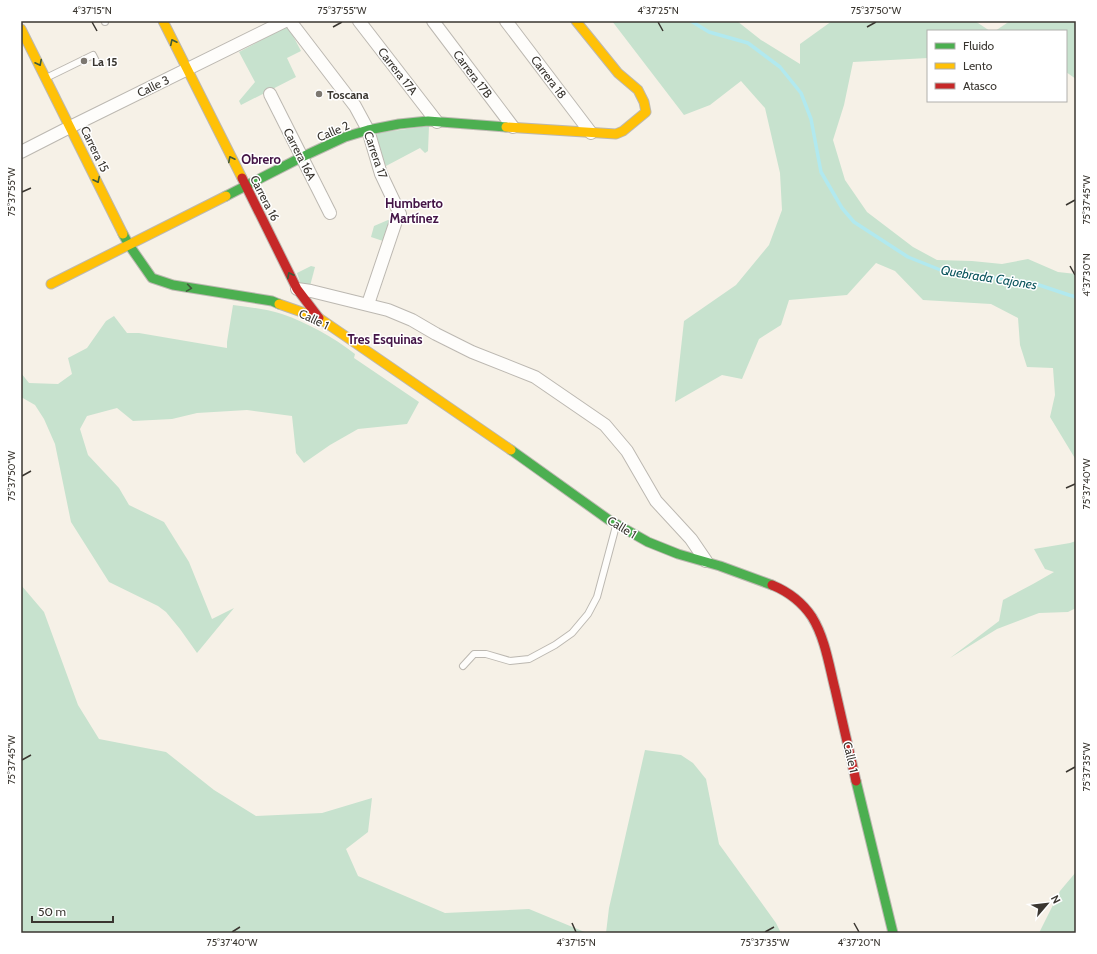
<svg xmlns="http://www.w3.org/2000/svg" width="1097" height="954" viewBox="0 0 1097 954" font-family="Cabin,sans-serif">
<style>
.green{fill:#c7e2ce}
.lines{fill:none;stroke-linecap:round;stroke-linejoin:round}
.stream{stroke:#b1e9ef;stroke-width:3.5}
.lane-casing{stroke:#bcb8b1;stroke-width:8}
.street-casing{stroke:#bcb8b1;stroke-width:14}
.fast-casing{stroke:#bcb8b1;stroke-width:11}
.slow-casing{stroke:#bcb8b1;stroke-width:11}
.jam-casing{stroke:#bcb8b1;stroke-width:11}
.lane{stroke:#fefdfb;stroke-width:6}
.street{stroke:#fefdfb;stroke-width:12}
.fast{stroke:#4caf50;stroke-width:9}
.slow{stroke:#ffc107;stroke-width:9}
.jam{stroke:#c62828;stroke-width:9}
.oneway{stroke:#3f5a3a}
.ticks{fill:none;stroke:#3a3630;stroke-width:1.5}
.poi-dot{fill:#7c7770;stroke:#fff;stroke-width:1.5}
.labels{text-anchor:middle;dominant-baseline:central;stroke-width:3;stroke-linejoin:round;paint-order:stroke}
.poi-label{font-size:12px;font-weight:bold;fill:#3a3630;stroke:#fff;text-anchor:start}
.street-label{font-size:12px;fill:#3a3630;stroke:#fff}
.neighbourhood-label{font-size:13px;font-weight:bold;fill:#431446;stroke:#fff}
.water-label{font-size:13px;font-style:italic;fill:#0c565e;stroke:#fff}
.neatline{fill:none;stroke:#3a3630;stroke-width:1.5}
.ticks-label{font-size:10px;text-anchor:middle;fill:#3a3630}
</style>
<rect width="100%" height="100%" fill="#f6f1e7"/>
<g class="green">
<polygon points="612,21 737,21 761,40 800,64 800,44 832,21 975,21 990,31 928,31 928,58 853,62 844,105 833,140 845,180 867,212 913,247 937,260 972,261 1002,264 1028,259 1058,272 1076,274 1076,460 1050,417 1055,395 1053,368 1027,367 1020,345 1018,318 991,304 923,300 895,271 876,263 847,295 789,300 781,325 759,339 742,379 722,375 675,402 684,321 736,285 769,245 782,210 780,173 765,108 741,81 710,105 684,115"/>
<polygon points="1010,21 1076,21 1076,79 1066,72 1066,31 995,31"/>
<polygon points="288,26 301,51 287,58 296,77 241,105 239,101 255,82 239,52"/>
<polygon points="429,126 428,151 425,153 420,148 386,166 376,144 375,138 378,133"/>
<polygon points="388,220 391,222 383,241 371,237 374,226"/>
<polygon points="311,266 315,267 310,286 301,285 297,273"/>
<path d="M233 305C249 307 266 309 282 314 308 323 333 337 355 354L354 358 419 402 407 424 358 429 330 445 304 463 296 453 292 416 247 410 197 413 172 419 133 421 117 408 87 416 80 429 88 455 119 488 129 505 164 522 189 562 212 619 234 608 197 653 180 629 166 612 158 606 109 582 71 522 55 444 44 419 35 405 21 397V373L29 383 58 384 72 374 68 358 87 348 106 321 114 316 127 333H139L227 348V342Z"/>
<polygon points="1076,541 1076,608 1068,612 1039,613 997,629 950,658 999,621 1003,600 1033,584 1054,572 1045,569 1034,549 1070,543"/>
<polygon points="21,585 44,612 78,705 99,739 166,752 214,790 256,816 322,813 372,798 368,832 346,849 358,876 445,913 529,909 587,933 21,933"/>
<polygon points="645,750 681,755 693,763 706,779 719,844 776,923 781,933 606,933 609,908"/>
<polygon points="1076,872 1076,933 1039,933 1060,891"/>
</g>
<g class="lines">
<polyline class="stream" points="691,21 709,32 748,43 780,67 801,93 811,119 821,172 842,208 854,222 908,257 943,271 1033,283 1069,295 1076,297"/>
<defs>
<g id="lane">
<polyline points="105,21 105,22"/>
<polyline points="46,78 93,55 96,61"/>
<polyline points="463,666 474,654 486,654 510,661 529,659 555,645 572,633 588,614 597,597 616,526"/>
</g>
<g id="street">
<polyline points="291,21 293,25 355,106 368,130 381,174 400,214 397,218 368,304"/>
<polyline points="359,21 437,122"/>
<polyline points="433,21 513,127"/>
<polyline points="506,21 591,133"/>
<polyline points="270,94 330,213"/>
<polyline points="21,152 70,127 285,21"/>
<polyline points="297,289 311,291 388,310 412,320 436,334 472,352 535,377 605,425 627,451 656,501 691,539 706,561"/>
</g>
<g id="fast">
<polyline points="226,196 302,157 345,137 368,130 399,124 428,121 506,127"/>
<polyline points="123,234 129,245 152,278 173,285 272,301 279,304"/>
<polyline points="511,450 609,520 648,542 678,554 720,566 772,585"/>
<polyline points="856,781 893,933"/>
</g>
<g id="slow">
<polyline points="163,21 242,178"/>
<polyline points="21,29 123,234"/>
<polyline points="506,127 616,134 623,131 646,112 644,102 638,90 618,73 576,21"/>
<polyline points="51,284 226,196"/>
<polyline points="279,304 319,318 511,450"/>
</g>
<g id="jam">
<polyline points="242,178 297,289 319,318"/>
<path d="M772 585C789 592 802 602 812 617 825 638 829 665 835 689 842 720 849 750 856 781"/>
</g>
</defs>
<use href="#lane" class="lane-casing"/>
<use href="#street" class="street-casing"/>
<use href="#fast" class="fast-casing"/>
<use href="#slow" class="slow-casing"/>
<use href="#jam" class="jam-casing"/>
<use href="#lane" class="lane"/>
<use href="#street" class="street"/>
<use href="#fast" class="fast"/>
<use href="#slow" class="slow"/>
<use href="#jam" class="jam"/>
</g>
<defs><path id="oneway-chevron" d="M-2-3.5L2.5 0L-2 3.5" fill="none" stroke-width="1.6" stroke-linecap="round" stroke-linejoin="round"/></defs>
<g class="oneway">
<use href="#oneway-chevron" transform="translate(173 42) rotate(-116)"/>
<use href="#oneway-chevron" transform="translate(39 63) rotate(63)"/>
<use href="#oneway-chevron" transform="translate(231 159) rotate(-117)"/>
<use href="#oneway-chevron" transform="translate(97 180) rotate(64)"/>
<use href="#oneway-chevron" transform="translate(290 275) rotate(-117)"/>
<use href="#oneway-chevron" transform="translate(189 288) rotate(9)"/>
</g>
<path class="ticks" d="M92 22 97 31M658 22 663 31M333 27 342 22M867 27 876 22M22 192 31 188M1066 205 1075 200M1070 266 1075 275M22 476 31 471M1066 488 1075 484M22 760 31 755M1066 772 1075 767M572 923 576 932M854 923 859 932M232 932 240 927M765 932 774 927"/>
<g class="poi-dot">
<circle cx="84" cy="61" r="4"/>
<circle cx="319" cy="94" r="4"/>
</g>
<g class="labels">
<g class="poi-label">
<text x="92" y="61">La 15</text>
<text x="327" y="94">Toscana</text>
</g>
<g class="street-label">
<text transform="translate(398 71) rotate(52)">Carrera 17A</text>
<text transform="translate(473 74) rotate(53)">Carrera 17B</text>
<text transform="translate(549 77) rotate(53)">Carrera 18</text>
<text transform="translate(153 86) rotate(-26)">Calle 3</text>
<text transform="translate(333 131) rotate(-23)">Calle 2</text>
<text transform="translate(95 149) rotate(64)">Carrera 15</text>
<text transform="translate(300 154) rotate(63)">Carrera 16A</text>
<text transform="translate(376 155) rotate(71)">Carrera 17</text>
<text transform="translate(265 198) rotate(63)">Carrera 16</text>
<text transform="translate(314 319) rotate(26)">Calle 1</text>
<text transform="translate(622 527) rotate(31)">Calle 1</text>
<text transform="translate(851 757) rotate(77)">Calle 1</text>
</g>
<g class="neighbourhood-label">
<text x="261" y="159">Obrero</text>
<text x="414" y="203">Humberto<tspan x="414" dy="15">Martínez</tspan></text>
<text x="385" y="339">Tres Esquinas</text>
</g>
<g class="water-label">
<text transform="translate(989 277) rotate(9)">Quebrada Cajones</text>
</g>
</g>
<rect width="1097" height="954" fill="none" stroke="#ffffff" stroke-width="44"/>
<rect x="927" y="30" width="140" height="72" fill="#ffffff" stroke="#b0afac"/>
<rect x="935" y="43" width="20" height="6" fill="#4caf50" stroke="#b0afac"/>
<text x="963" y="50" font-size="12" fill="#3a3630">Fluido</text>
<rect x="935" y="63" width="20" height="6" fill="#ffc107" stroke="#b0afac"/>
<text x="963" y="70" font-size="12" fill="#3a3630">Lento</text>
<rect x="935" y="83" width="20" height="6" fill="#c62828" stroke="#b0afac"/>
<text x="963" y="90" font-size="12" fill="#3a3630">Atasco</text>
<g transform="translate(1047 904) rotate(62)" stroke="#ffffff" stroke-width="3" paint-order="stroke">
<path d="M0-3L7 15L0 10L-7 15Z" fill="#3a3630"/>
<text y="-6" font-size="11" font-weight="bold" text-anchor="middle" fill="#3a3630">N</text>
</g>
<path d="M32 916v6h81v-6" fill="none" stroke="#3a3630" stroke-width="2"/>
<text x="38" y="916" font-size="12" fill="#3a3630" stroke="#ffffff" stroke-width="3" paint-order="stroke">50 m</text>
<rect x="22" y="22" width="1053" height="910" class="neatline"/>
<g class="ticks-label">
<text x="92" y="14">4°37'15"N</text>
<text x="342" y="14">75°37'55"W</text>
<text x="658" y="14">4°37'25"N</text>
<text x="876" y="14">75°37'50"W</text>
<text transform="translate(11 192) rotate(-90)" y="4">75°37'55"W</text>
<text transform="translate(1086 200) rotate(-90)" y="4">75°37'45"W</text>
<text transform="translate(1086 275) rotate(-90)" y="4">4°37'30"N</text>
<text transform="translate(11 476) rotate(-90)" y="4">75°37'50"W</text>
<text transform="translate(1086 484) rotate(-90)" y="4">75°37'40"W</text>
<text transform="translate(11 760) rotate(-90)" y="4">75°37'45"W</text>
<text transform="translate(1086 767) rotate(-90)" y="4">75°37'35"W</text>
<text x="232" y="946">75°37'40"W</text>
<text x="576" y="946">4°37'15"N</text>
<text x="765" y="946">75°37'35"W</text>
<text x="859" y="946">4°37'20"N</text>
</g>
</svg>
